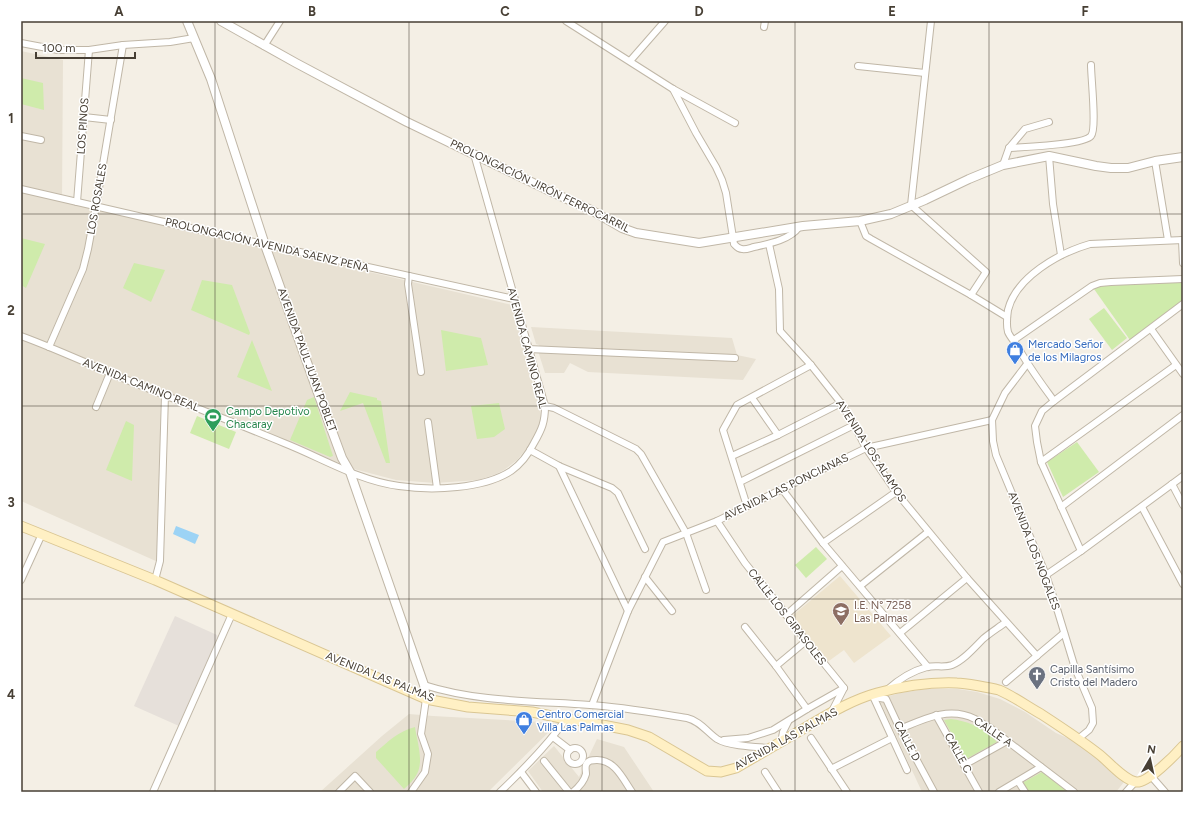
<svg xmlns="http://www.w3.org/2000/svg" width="1204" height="813" viewBox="0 0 1204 813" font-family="Figtree,sans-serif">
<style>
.residential{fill:#e8e1d3}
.industrial{fill:#e6e0da}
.education{fill:#eee4ce}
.green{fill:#cfebab}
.water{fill:#9cd3f5}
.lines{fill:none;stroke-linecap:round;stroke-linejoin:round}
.minor-casing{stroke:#c0b7a7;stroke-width:8}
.tertiary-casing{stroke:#c0b7a7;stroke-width:10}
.secondary-casing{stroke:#dac693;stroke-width:11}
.minor{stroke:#fff;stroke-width:6}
.tertiary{stroke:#fff;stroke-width:8}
.secondary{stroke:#fff0c4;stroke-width:9}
.grid{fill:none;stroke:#473f34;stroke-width:1;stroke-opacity:0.55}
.labels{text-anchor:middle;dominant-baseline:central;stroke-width:3;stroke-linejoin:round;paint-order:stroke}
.street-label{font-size:11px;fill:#473f34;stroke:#fff}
.shop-label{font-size:11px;fill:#366cbe;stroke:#fff;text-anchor:start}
.leisure-label{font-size:11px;fill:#27864d;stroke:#fff;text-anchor:start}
.education-label{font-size:11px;fill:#785e54;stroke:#fff;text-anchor:start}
.worship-label{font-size:11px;fill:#5b616d;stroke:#fff;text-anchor:start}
.neatline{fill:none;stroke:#473f34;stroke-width:1.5}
.grid-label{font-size:13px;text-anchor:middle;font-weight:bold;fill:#473f34}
</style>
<rect width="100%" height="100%" fill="#f4efe5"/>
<g class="residential">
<polygon points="21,51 63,60 62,201 512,305 540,411 541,419 539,427 532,442 517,460 504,470 496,474 479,480 435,483 396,480 354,469 161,390 158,562 21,501"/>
<polygon points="531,327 732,338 737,355 756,359 743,380 588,372 570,363 564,373 545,373 539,354 540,352 539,345 536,344"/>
<polygon points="926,689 958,689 977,692 1000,699 1025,712 1056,733 1081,744 1124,782 1116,792 922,792 879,699 900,693"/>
<polygon points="409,714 433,716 558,723 488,792 320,792 382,736"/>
<polygon points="597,739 624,747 654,792 543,792 528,771 554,746 579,777"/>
</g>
<polygon class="industrial" points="175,616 217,635 219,639 179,726 134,706"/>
<polygon class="education" points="840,576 891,636 854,663 844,650 826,663 792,616"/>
<g class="green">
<polygon points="21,78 43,83 44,110 21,104"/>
<polygon points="21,238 45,244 26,288 21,285"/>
<polygon points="134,263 165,270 151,302 123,288"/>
<polygon points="202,280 232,285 250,333 249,335 191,310"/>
<polygon points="1183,282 1183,302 1130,340 1094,289 1101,286"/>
<polygon points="1104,308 1127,338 1112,350 1089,319"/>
<polygon points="441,330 481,338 488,365 446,371"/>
<polygon points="252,340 272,391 237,377"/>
<polygon points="350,392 377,398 377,400 381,401 390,463 386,463 363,403 340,411"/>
<polygon points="314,397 333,456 330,457 290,440 307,400"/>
<polygon points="499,403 505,429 494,437 477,439 471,406"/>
<polygon points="197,416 236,432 229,449 190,433"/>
<polygon points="126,421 134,425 132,481 106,470"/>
<polygon points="1077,442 1099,472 1063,497 1047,462"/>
<polygon points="816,547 827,559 806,578 795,565"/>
<path d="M951 719C966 721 976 725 987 733 991 736 994 739 997 742L966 759 944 720Z"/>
<path d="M415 727C417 741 424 761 417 774 414 780 409 784 404 789L376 758V752C389 741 397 732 415 727Z"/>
<polygon points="1042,772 1064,789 1066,792 1028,792 1023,784 1024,782"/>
</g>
<polygon class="water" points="176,526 199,535 195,544 173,534"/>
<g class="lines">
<defs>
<g id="minor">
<polyline points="566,21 673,89 735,123"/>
<polyline points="931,21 911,205 986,272 971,295"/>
<polyline points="764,27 765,21"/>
<polyline points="21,43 58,50 89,50 123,45 170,42 194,38"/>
<polyline points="264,46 280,21"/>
<polyline points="630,61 665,21"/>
<polyline points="858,66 925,73"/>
<path d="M673 89 696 133 716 167 722 180 726 193 734 244C736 246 738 249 742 249 745 250 750 248 754 247 768 244 790 240 799 227"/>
<polyline points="84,117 111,120"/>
<polyline points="21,136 41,140"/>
<path d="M1009 148C1022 147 1084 145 1091 136 1097 129 1091 78 1091 65"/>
<polyline points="1049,156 1053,204 1061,255"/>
<polyline points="1155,161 1168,240"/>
<polyline points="1003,165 1009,148 1025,129 1049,122"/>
<polyline points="21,189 177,225 514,299"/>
<polyline points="77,202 89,50"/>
<polyline points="860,221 866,236 871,239 971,295 1007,317"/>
<polyline points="1182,240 1183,263"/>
<polyline points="769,244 779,289 780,331 811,365 841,403 854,425 866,448 896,492 967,578 1037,656"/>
<polyline points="409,276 408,284 421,372"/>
<polyline points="1151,329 1183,374"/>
<path d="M21 336C51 347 80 360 110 373 168 397 226 419 284 443 322 458 359 481 399 486 432 491 483 489 511 471 521 464 529 453 534 443 542 429 545 422 545 406L474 154"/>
<polyline points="1014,340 1092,286 1100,283 1111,282 1183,279"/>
<polyline points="49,347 83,269 88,249 96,206 123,45"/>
<polyline points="528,349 735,358"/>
<polyline points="1027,364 1005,393 992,420 993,441 996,455 1046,575 1054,599 1075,668 1092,708 1093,723 1089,730 1078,739"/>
<polyline points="752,398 778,435"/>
<path d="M1054 401C1041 383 1028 366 1018 347 1015 342 1010 337 1008 332 1006 325 1007 317 1008 310 1016 277 1059 253 1090 244L1183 240"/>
<polyline points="545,406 554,408 636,449 641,454 686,533 706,590"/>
<polyline points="96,407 110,373"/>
<polyline points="428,422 437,488"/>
<polyline points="530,450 559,466 612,488 618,493 645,549"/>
<polyline points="732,456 778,435 841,403"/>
<polyline points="1041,462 1176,365"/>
<polyline points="559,466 628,611"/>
<polyline points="740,482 854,425"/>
<polyline points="1172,484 1183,505"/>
<polyline points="782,489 823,543 928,667"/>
<polyline points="747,506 723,430 737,405 811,365"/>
<polyline points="1061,507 1183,415"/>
<polyline points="1142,507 1183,584"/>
<polyline points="717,521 745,563 782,609 806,641 844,688 831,713"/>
<polyline points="823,543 896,492"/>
<polyline points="1081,551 1041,462 1037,442 1035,426 1042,411 1054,401 1183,304"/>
<polyline points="1046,575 1081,551 1183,476"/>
<polyline points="645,577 672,611"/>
<polyline points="21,580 42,534"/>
<polyline points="155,580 160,561 165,395"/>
<polyline points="860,586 928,532"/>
<polyline points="786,615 842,566"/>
<polyline points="745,627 776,666 807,709"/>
<polyline points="900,633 967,578"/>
<polyline points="776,666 806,641"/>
<polyline points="1006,682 1064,633"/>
<path d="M424 685C477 702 535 701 590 705 623 707 655 713 687 718 700 721 707 732 717 739 728 746 756 747 770 748"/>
<path d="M887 690C899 679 912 671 927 667 936 665 944 668 952 665 964 660 974 648 983 639 990 633 998 628 1006 622"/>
<polyline points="872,694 907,770"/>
<polyline points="874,697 886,699 900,729 934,792"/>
<polyline points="592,705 628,611 663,542 717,521 866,448 992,420"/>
<polyline points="936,715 979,792"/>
<path d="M900 729C924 719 949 706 975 719 980 721 984 725 989 727L1074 792"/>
<polyline points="553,737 570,750"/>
<polyline points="811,738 847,792"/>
<polyline points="724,740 748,738 773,730 807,709 844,688"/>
<polyline points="781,742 783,732 788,722"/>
<circle cx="575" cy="756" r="8"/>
<polyline points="544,761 569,792"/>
<polyline points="964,765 1007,741"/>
<polyline points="831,769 892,738"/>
<polyline points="521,772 536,792"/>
<polyline points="765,772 778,792"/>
<polyline points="1151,776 1165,792"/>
<polyline points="1018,781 1025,792"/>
<polyline points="153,792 232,614"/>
<polyline points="339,792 355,776 370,792"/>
<polyline points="411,792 425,772 428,754 421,734 426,699"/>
<path d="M500 792C524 769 547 746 566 719"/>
<path d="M573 792C579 787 584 782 586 774 586 771 585 768 586 765 588 760 592 760 597 760 615 760 623 779 632 792"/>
<polyline points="999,792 1041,767"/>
<polyline points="1126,792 1135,782"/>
</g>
<g id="tertiary">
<polyline points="187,21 211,79 265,245 318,393 342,458 350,472 424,685 426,699"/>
<polyline points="221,21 296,63 407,122 556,194 591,210 622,228 636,233 699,243 803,226 860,221 891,214 925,200 969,179 1003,165 1049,156 1096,166 1111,168 1128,168 1155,161 1183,157"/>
</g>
<path id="secondary" d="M21 526 155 580 426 699 468 707 532 712 566 719 582 721 628 730 649 737 707 771 721 772 736 768C758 755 781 742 803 729 827 715 851 700 877 693 903 686 930 682 957 683 965 683 991 688 999 690 1013 696 1027 706 1041 714 1061 727 1081 740 1100 755 1110 763 1124 780 1136 782 1147 784 1176 754 1183 746"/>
</defs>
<use href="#minor" class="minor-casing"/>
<use href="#tertiary" class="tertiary-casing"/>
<use href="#secondary" class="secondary-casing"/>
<use href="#minor" class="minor"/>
<use href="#tertiary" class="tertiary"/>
<use href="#secondary" class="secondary"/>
</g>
<path class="grid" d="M215 21V792M409 21V792M602 21V792M795 21V792M989 21V792M21 214H1183M21 406H1183M21 599H1183"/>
<defs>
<symbol id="shop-pin" viewBox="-11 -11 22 30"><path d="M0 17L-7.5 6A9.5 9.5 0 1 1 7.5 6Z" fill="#3f7fe0" stroke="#fff"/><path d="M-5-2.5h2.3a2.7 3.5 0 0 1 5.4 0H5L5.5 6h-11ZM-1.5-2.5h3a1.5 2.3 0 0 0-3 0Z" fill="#fff"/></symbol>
<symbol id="stadium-pin" viewBox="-11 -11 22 30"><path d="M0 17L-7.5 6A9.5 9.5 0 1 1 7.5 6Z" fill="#2e9e5b" stroke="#fff"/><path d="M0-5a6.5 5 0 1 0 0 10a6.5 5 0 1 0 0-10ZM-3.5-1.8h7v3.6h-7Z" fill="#fff"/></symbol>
<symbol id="school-pin" viewBox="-11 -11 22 30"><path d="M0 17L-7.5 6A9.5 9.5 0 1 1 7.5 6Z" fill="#8d6e63" stroke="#fff"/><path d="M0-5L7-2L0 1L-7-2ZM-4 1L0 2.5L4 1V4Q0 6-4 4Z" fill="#fff"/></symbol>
<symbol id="church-pin" viewBox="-11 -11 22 30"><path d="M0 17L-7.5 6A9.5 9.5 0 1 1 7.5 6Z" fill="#6b7280" stroke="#fff"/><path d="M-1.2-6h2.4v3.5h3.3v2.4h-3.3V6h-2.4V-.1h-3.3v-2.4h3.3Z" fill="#fff"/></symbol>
</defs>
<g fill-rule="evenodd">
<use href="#shop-pin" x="1005" y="340" width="20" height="27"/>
<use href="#stadium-pin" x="203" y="407" width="20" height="27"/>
<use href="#school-pin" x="831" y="601" width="20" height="27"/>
<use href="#church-pin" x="1027" y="665" width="20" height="27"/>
<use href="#shop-pin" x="514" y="710" width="20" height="27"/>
</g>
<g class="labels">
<g class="street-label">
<text transform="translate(83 126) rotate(-86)">LOS PINOS</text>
<text transform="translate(540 186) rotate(26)">PROLONGACIÓN JIRÓN FERROCARRIL</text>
<text transform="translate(97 199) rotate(-80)">LOS ROSALES</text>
<text transform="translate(267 245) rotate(13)">PROLONGACIÓN AVENIDA SAENZ PEÑA</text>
<text transform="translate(527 348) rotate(75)">AVENIDA CAMINO REAL</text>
<text transform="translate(307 360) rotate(70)">AVENIDA PAUL JUAN POBLET</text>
<text transform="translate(141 385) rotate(22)">AVENIDA CAMINO REAL</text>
<text transform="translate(871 451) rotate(57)">AVENIDA LOS ALAMOS</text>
<text transform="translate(786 487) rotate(-26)">AVENIDA LAS PONCIANAS</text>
<text transform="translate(1034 551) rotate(69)">AVENIDA LOS NOGALES</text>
<text transform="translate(787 617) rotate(52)">CALLE LOS GIRASOLES</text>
<text transform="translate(380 677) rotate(22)">AVENIDA LAS PALMAS</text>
<text transform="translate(993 732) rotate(34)">CALLE A</text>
<text transform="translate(786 739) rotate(-29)">AVENIDA LAS PALMAS</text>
<text transform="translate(907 741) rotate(62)">CALLE D</text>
<text transform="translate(958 753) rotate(61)">CALLE C</text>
</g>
<g class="shop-label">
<text x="1028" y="344">Mercado Señor<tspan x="1028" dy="13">de los Milagros</tspan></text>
<text x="537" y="714">Centro Comercial<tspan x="537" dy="13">Villa Las Palmas</tspan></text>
</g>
<g class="leisure-label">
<text x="226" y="411">Campo Depotivo<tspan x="226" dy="13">Chacaray</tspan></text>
</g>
<g class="education-label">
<text x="854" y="605">I.E. N° 7258<tspan x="854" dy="13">Las Palmas</tspan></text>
</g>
<g class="worship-label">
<text x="1050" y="669">Capilla Santísimo<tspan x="1050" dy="13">Cristo del Madero</tspan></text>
</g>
</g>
<rect width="1204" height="813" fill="none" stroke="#ffffff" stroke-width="44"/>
<g transform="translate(1150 759) rotate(9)" stroke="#ffffff" stroke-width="3" paint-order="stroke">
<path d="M0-3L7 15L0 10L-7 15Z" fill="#473f34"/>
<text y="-6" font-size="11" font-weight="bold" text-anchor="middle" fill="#473f34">N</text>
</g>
<path d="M36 52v6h99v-6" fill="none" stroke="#473f34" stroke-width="2"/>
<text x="42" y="52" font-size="12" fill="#473f34" stroke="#ffffff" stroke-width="3" paint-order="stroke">100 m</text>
<rect x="22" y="22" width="1160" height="769" class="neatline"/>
<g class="grid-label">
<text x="119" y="16">A</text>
<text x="312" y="16">B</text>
<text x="505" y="16">C</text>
<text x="699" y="16">D</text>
<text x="892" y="16">E</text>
<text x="1085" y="16">F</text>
<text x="11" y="123">1</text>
<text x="11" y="315">2</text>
<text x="11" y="507">3</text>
<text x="11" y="699">4</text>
</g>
</svg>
